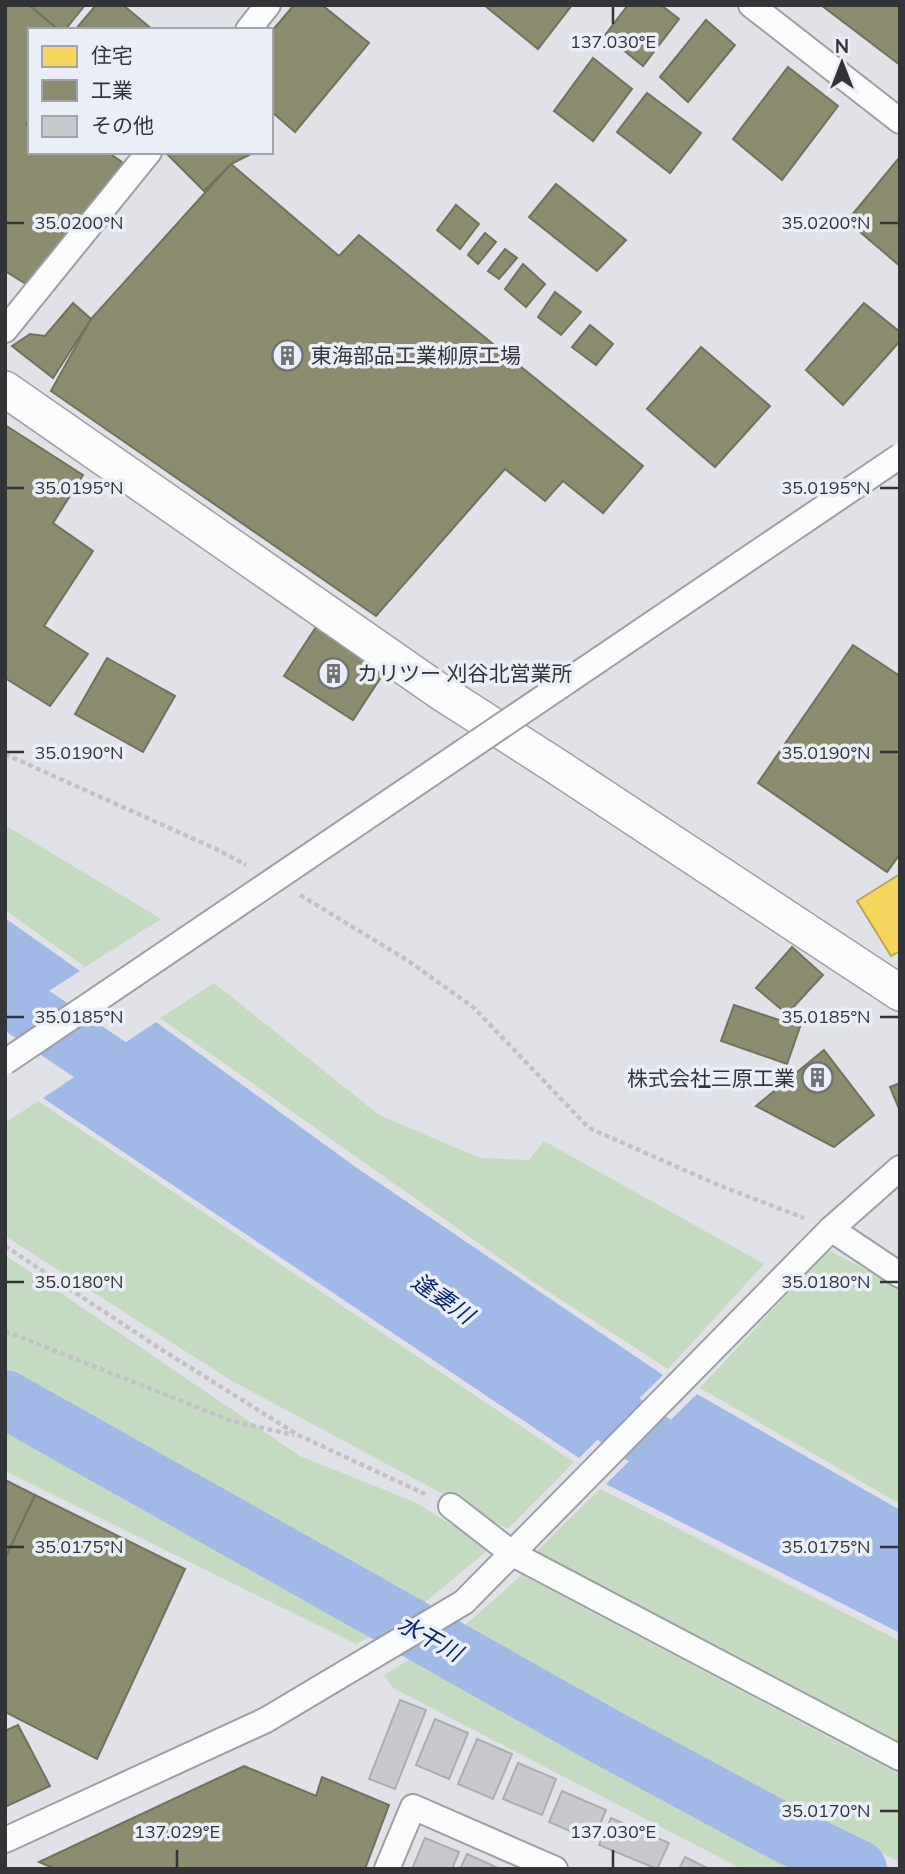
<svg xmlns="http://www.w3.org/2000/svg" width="905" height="1874" viewBox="0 0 905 1874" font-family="Mulish,'Noto Sans JP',sans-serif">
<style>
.green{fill:#c4dac1}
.water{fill:#a1b9e6}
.homes{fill:#f6d55c;stroke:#bca551;stroke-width:2}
.industry{fill:#8c8c6e;stroke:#71725e;stroke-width:2}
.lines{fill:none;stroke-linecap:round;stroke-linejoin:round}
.river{stroke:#a1b9e6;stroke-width:58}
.building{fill:#c7c8cb;stroke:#adadb0;stroke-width:2}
.street-casing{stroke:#9e9fa3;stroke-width:28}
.secondary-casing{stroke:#9e9fa3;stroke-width:38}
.path{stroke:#c2c2c4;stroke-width:4.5;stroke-dasharray:5 3.5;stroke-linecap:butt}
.street{stroke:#fafbfb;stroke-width:24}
.secondary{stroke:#fafbfb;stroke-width:35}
.street-bridge-casing{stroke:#9e9fa3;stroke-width:28;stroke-linecap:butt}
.street-bridge{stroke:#fafbfb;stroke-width:24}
.ticks{fill:none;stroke:#333437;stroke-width:2.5}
.labels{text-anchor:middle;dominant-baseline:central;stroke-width:7;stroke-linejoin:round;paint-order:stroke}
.poi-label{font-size:21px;fill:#333437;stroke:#eaeef7;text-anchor:start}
.water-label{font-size:23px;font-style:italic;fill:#06266d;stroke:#eaeef7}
.ticks-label{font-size:18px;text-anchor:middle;fill:#333437;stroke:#eaeef7;stroke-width:7;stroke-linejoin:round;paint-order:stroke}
</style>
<rect width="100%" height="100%" fill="#e0e2e7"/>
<g class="green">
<polygon points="5,825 161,919 85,967 5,910"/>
<polygon points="214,983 379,1115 480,1158 529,1160 544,1141 764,1264 668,1369 532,1281 160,1018"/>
<polygon points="38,1101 574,1462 508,1529 232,1381 5,1236 5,1123"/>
<polygon points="828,1250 900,1287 900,1504 700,1388"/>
<polygon points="5,1255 300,1456 417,1503 489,1549 418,1608 5,1373"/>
<polygon points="5,1427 379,1632 356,1644 5,1471"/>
<polygon points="600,1489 900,1641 900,1743 537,1551"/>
<polygon points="522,1575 900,1775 900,1862 721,1773 462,1628"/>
<polygon points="417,1655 806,1869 742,1869 393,1688 384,1675"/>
</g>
<g class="water">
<polygon points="5,918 80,971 5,1019"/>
<polygon points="156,1022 357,1168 663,1375 579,1458 43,1098"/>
<polygon points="697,1394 900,1510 900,1633 606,1484"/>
</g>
<polygon class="homes" points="900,874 900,951 891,956 857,901"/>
<g class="industry">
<polygon points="5,5 29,5 59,30 30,30 30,119 26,124 30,127 30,152 108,152 123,163 26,284 5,271"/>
<polygon points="29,5 85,5 65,30 59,30"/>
<polygon points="96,5 123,5 153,30 75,30"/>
<polygon points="294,5 322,5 369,43 295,132 271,111 271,32"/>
<polygon points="484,5 572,5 538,49"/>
<polygon points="628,5 661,5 679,19 643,66 605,35"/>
<polygon points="821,5 900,5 900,65"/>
<polygon points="706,20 735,45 688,102 660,77"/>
<polygon points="593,58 632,89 593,141 554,111"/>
<polygon points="788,67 838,106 782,180 733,139"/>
<polygon points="647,93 701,133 670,173 617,132"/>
<polygon points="165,152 255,152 231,164 204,191"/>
<polygon points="899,158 900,159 900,266 847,221"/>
<polygon points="231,164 339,256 359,235 643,466 603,513 563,481 545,501 505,469 376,616 51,391 91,319"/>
<polygon points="556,184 626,240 597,271 529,217"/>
<polygon points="456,205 479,224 460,249 437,230"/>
<polygon points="485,233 496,242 478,264 468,255"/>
<polygon points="505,249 517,258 499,279 488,271"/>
<polygon points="523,264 545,284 526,307 505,289"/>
<polygon points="555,292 581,312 561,335 538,317"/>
<polygon points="73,303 91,319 53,378 12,346 30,334 45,336"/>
<polygon points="864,303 900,332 900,341 843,405 806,370"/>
<polygon points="590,325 613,344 596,365 572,347"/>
<polygon points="701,347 770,406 715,467 647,409"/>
<polygon points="5,425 83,475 53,523 93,551 44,626 88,654 50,706 5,678"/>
<polygon points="316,627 385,671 353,720 284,676"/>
<polygon points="853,645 900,676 900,854 887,872 758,783"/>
<polygon points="107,658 175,696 143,752 75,714"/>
<polygon points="792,947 823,975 787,1014 756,988"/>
<polygon points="734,1005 800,1027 787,1064 721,1041"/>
<polygon points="824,1050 874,1115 834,1147 756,1106"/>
<polygon points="900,1083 900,1111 890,1087"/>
<polygon points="5,1480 35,1495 5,1559"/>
<polygon points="35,1495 185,1569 97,1759 5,1712 5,1559"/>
<polygon points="18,1725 50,1786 5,1807 5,1731"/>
<polygon points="244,1766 316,1796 322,1777 389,1805 365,1869 55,1869 39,1862"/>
</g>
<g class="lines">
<g class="river">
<polyline points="5,996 166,1104"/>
<polyline points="553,1374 675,1458 718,1480"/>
<polyline points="5,1399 604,1736 784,1833 858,1869"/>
</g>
</g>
<g class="building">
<polygon points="400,1700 426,1710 395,1789 369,1779"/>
<polygon points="435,1719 468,1733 449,1779 416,1765"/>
<polygon points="477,1739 512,1754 493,1799 458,1784"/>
<polygon points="518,1763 556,1779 542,1815 503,1799"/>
<polygon points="562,1791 606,1810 593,1841 549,1822"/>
<polygon points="611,1818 669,1843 657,1869 599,1845"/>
<polygon points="425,1838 459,1852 452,1869 412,1869"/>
<polygon points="467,1854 500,1869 460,1869"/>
<polygon points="685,1857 709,1869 679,1869"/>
</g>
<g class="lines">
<defs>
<g id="street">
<polyline points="751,5 900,121"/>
<polyline points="248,30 268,5"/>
<polyline points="5,330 149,152"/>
<polyline points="831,1229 900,1275"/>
<polyline points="451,1506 513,1554 900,1758"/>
<polyline points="5,1840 266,1720 464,1602 831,1229 900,1168"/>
<polyline points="387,1869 413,1807 555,1869"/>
</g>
<polyline id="secondary" points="5,389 439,691 556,766 900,993"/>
</defs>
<use href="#street" class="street-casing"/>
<use href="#secondary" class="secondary-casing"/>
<g class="path">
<polyline points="5,754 216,849 246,865"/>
<polyline points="300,895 407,960 473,1007 589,1128 716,1184 804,1218"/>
<polyline points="5,1246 159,1348 298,1435 425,1494"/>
<polyline points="5,1331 232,1421 294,1435"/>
</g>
<use href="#street" class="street"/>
<use href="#secondary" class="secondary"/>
<defs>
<polyline id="street-bridge" points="5,1062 900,456"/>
</defs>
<use href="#street-bridge" class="street-bridge-casing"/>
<use href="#street-bridge" class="street-bridge"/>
</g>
<path class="ticks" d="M613 7V24M7 223H24M880 223H898M7 488H24M880 488H898M7 752H24M880 752H898M7 1017H24M880 1017H898M7 1282H24M880 1282H898M7 1547H24M880 1547H898M880 1811H898M177 1850V1867M613 1850V1867"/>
<defs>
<symbol id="building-ring" viewBox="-11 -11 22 22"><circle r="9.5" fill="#eaeef7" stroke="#707175" stroke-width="1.5"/><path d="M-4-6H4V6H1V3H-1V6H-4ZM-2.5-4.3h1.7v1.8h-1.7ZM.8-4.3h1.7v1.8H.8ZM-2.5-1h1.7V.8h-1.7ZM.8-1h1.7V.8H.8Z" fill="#707175"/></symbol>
</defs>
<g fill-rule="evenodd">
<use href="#building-ring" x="270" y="338" width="35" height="35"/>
<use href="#building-ring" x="316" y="656" width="35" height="35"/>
<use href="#building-ring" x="800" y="1060" width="35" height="35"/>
</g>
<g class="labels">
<g class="poi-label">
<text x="311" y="355">東海部品工業柳原工場</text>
<text x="357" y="673">カリツー 刈谷北営業所</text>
<text x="795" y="1078" text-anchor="end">株式会社三原工業</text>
</g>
<g class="water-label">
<text transform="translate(443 1298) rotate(35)">逢妻川</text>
<text transform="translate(430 1638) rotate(29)">水干川</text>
</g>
</g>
<g class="ticks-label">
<text x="613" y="48">137.030°E</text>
<text x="79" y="229">35.0200°N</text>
<text x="826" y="229">35.0200°N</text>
<text x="79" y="494">35.0195°N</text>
<text x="826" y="494">35.0195°N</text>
<text x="79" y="759">35.0190°N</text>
<text x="826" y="759">35.0190°N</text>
<text x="79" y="1023">35.0185°N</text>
<text x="826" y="1023">35.0185°N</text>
<text x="79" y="1288">35.0180°N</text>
<text x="826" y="1288">35.0180°N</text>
<text x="79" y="1553">35.0175°N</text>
<text x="826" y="1553">35.0175°N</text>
<text x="826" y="1817">35.0170°N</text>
<text x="177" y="1838">137.029°E</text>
<text x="613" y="1838">137.030°E</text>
</g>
<rect width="905" height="1874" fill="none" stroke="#333437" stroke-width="14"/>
<rect x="28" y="28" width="245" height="126" fill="#eaeef7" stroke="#a1a4aa" stroke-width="2"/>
<rect x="42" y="46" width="35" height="21" fill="#f6d55c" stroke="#a1a4aa" stroke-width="2"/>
<text x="91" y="63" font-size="21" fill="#333437">住宅</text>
<rect x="42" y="80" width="35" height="21" fill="#8c8c6e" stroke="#a1a4aa" stroke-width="2"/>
<text x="91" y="98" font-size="21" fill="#333437">工業</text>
<rect x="42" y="116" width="35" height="21" fill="#c7c8cb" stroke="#a1a4aa" stroke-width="2"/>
<text x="91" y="133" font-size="21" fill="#333437">その他</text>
<g transform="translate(842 63)" stroke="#eaeef7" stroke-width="5" paint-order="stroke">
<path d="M0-5L12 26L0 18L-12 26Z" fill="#333437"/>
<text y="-10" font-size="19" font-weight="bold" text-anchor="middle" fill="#333437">N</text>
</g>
</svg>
